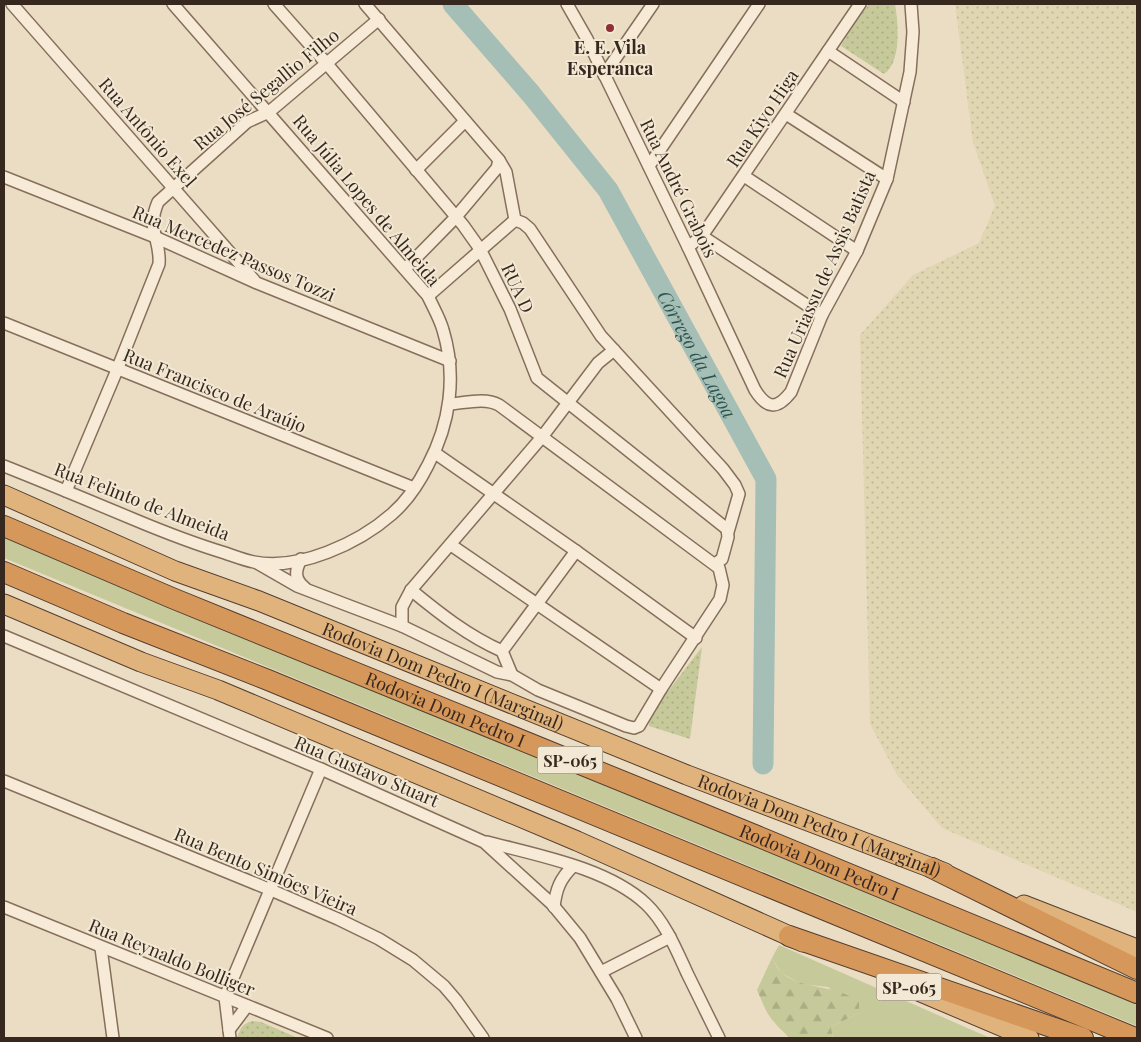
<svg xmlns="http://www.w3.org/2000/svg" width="1141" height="1042" viewBox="0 0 1141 1042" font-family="'Playfair Display',serif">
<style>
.farmland{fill:url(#farmland-dots)}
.grass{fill:#c6c999}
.forest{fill:url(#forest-firs)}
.park{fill:url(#park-dots)}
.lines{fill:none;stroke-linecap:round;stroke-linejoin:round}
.river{stroke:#a6bfb6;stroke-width:21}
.minor-casing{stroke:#856f5c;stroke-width:14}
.trunk-casing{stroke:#533e30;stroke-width:21}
.motorway-casing{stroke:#533e30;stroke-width:22}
.minor{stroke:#f7ebd7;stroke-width:11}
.trunk{stroke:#e1b37c;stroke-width:19}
.motorway{stroke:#d6975a;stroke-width:20}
.poi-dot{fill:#902f36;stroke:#f3e8d3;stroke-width:2}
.labels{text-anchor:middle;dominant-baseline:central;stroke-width:4;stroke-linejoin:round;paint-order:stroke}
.shield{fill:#f3e8d3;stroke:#6f6255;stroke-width:1}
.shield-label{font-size:16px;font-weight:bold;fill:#36281f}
.poi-label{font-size:18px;font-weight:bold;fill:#36281f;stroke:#f3e8d3}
.street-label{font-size:18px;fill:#36281f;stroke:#f3e8d3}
.water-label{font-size:19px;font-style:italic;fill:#2f5550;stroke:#f3e8d3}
</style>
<defs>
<pattern id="farmland-dots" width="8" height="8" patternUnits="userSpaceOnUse" patternTransform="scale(1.25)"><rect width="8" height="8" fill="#e0d6b2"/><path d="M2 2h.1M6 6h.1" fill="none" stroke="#c1b899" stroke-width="1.8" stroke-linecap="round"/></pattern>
<pattern id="forest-firs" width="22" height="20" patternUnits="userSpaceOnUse" patternTransform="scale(1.25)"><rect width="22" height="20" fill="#c6c999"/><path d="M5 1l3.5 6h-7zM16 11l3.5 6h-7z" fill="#abad83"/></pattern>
<pattern id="park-dots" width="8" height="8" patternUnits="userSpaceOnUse" patternTransform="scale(1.25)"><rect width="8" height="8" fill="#c6c999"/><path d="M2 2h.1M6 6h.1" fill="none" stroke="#abad83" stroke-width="1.8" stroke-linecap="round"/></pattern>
</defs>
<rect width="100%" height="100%" fill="#ebddc4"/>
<polygon class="farmland" points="955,4 1137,4 1137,912 942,828 897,775 870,724 860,335 913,275 979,243 995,206 973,142"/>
<g class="grass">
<polygon points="4,536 1137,1002 1137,1026 4,558"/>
<polygon points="779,945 990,1038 833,1038 831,1027 859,1013 828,987 802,984 781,973 772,958"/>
</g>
<path class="forest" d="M772 958C775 963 778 971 783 974 807 991 833 983 859 1002V1013L831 1027 833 1038H789C785 1032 779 1029 775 1023 766 1014 762 1001 757 990Z"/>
<g class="park">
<path d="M869 4H895C898 22 902 62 884 74L841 46 858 18Z"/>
<polygon points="702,647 690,739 649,726 649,716"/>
<path d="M252 1021 261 1022 298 1038H237C240 1029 242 1024 252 1021Z"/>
</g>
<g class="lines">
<path class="river" id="s1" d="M453 4 531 94 608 190 766 479 763 764"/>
<defs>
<g id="minor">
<polyline points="12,4 254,280"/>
<polyline points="274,4 327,64 463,225 480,249 510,309 537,378 727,529 728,537 722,559 715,564"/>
<polyline points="365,4 499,160 497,168 455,218 405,269"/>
<path d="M567 4 587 39 688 247 755 390C767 409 777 410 791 392L822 315 857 251 887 179 910 72 913 32 911 4"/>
<polyline points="828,51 904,102"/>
<polyline points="604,75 653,4"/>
<polyline points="786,114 887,179"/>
<polyline points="499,160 506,172 515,220"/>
<polyline points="649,166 759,4"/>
<polyline points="416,170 465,121"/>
<polyline points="744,176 857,251"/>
<polyline points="4,177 155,237 257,283 450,361"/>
<polyline points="515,220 523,223 530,229 601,336 723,469 735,485 739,494 728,532"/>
<polyline points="702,236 822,315"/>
<polyline points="688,247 702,236 860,4"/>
<polyline points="428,296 515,220"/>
<polyline points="4,323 414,488"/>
<polyline points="435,453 576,551 696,638"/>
<path d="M4 466C47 483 90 501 133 519 164 532 192 543 225 553 234 556 244 560 254 562 299 571 359 543 392 514 407 501 419 483 428 465 450 424 457 376 443 330 440 319 433 307 428 296L173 4"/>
<path d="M66 491 117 370 159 264C161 239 146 230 158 202L247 122 269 112 379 19"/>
<polyline points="451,545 661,689"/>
<path d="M301 559C295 571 294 579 305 588"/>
<path d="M257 563 297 586 402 626 497 672 512 675 538 690 626 726 634 728 639 726 661 689 720 599 723 585 719 568 499 405C485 397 465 403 450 404"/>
<path d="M411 590C439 613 468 636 502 651L512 675"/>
<polyline points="402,626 402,607 411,590 542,437 598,363 614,350"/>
<polyline points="4,636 321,769 484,842 552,904 580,938 617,999 636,1038"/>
<polyline points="502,651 576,551"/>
<polyline points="4,781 271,890 338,919 379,939 413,960 444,986 456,1000 483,1038"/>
<path d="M487 842C536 855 608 868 646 904 665 922 676 949 687 973 698 995 708 1016 719 1038"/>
<polyline points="4,907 327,1038"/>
<path d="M554 907C556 889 560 879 573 866"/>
<polyline points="101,948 113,1038"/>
<polyline points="601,972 670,937"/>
<polyline points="229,1030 247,1006"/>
<polyline points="230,1038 225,997 321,769"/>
</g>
<g id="trunk">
<path id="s2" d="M4 495 175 571 259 601 687 775 945 873"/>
<polyline points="4,604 141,662 218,690 577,841 803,942"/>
<polyline points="1024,905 1137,949"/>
<polyline points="902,984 1029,1038"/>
</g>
<g id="motorway">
<path id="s3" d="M4 526 172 598 757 836 1137 993"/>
<polyline points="4,572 123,623 268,680 1135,1038"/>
<polyline points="932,868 1137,969"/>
<polyline points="789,936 1083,1038"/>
</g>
</defs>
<use href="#minor" class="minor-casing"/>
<use href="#trunk" class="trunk-casing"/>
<use href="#motorway" class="motorway-casing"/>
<use href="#minor" class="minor"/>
<use href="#trunk" class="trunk"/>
<use href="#motorway" class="motorway"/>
</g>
<circle class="poi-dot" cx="610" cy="28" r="5"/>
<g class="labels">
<g class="shield">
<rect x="537.5" y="746.5" width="65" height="27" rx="4"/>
<rect x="876.5" y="973.5" width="65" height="27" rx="4"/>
</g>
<g class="shield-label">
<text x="570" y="760">SP-065</text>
<text x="909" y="987">SP-065</text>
</g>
<g class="poi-label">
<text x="610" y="47">E. E. Vila<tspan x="610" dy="21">Esperanca</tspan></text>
</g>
<g class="street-label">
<text transform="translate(266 89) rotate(-39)">Rua José Segallio Filho</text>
<text transform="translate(762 118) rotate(-56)">Rua Kiyo Higa</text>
<text transform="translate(148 132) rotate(49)">Rua Antônio Exel</text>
<text transform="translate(679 188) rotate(64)">Rua André Grabois</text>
<text transform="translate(367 200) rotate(50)">Rua Júlia Lopes de Almeida</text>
<text transform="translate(234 253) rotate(23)">Rua Mercedez Passos Tozzi</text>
<text transform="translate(824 274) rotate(-66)">Rua Uriassu de Assis Batista</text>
<text transform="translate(518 288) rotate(65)">RUA D</text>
<text transform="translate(215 390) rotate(22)">Rua Francisco de Araújo</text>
<text transform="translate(142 501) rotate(21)">Rua Felinto de Almeida</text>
<text stroke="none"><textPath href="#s2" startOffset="475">Rodovia Dom Pedro I (Marginal)</textPath></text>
<text stroke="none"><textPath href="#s3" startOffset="478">Rodovia Dom Pedro I</textPath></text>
<text transform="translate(367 771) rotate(23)">Rua Gustavo Stuart</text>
<text stroke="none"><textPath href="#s2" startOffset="880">Rodovia Dom Pedro I (Marginal)</textPath></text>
<text stroke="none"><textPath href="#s3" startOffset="882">Rodovia Dom Pedro I</textPath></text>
<text transform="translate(266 871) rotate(23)">Rua Bento Simões Vieira</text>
<text transform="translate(172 957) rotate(22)">Rua Reynaldo Bolliger</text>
</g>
<g class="water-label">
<text stroke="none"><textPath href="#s1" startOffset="429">Córrego da Lagoa</textPath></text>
</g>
</g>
<rect width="1141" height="1042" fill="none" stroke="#36281f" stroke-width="10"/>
</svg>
